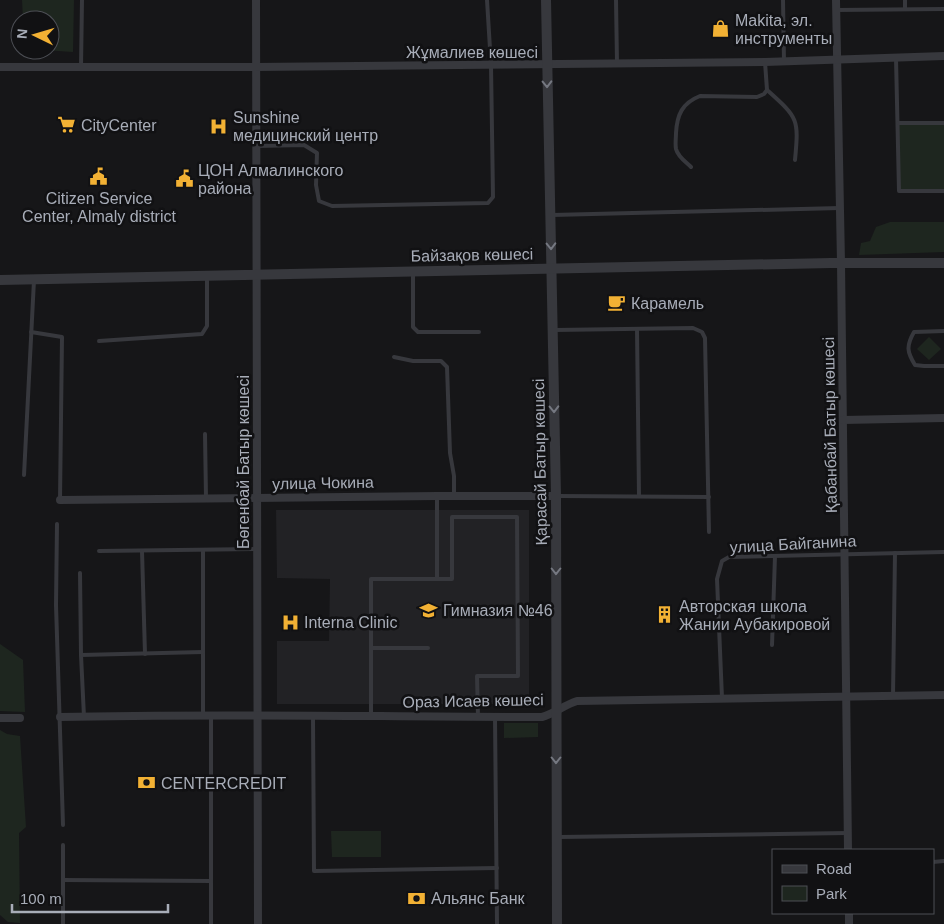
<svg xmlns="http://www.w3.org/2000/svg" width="944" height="924" viewBox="0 0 944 924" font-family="Helvetica,sans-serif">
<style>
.built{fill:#222225}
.green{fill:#1e261f}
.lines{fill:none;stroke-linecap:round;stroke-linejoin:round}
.service{stroke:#37383d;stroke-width:4}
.minor{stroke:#37383d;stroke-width:8}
.tertiary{stroke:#37383d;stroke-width:10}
.oneway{stroke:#757881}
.labels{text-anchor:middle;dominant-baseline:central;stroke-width:5;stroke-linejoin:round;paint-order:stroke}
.poi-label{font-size:16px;fill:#a8adb8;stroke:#111113;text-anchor:start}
.street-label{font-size:16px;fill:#a8adb8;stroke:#111113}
</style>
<rect width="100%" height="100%" fill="#161618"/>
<polygon class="built" points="276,510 529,510 529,704 277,704 277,641 329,641 330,579 277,578"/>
<g class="green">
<polygon points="22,0 74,0 73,52 43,50 50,50 50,20 23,20"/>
<polygon points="898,123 944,123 944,191 899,191"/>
<polygon points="890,222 944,222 944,252 859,255 861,243 870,241 876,227"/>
<polygon points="929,337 941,349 929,360 917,349"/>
<polygon points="0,644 23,660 25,712 0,711"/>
<polygon points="504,723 538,723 538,737 504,738"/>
<polygon points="0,730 7,734 20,736 26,827 19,833 20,923 8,922 0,915"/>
<polygon points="331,831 381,831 381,857 332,857"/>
</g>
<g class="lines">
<g class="service">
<polyline points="616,0 617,63"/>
<polyline points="783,0 784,62"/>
<polyline points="905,0 905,9"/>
<polyline points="836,10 944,9"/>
<polyline points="896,58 899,191 944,191"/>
<polyline points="81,67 82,0"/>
<path d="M767 90C798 118 799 118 795 160"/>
<polyline points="898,123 944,123"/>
<polyline points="256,146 304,145 317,153 316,185 319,201 332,206 488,203 493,197 491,65 487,0"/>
<path d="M691 167C686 162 678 157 676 149 675 144 676 138 676 133 677 115 682 103 700 96L757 97 764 94 767 90 765 62"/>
<polyline points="552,215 840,208"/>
<polyline points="413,272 413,327 418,332 479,332"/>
<polyline points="637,329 639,496"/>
<polyline points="555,330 693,328 702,332 705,338 709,532"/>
<path d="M944 331 914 332C906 346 907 352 915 365L924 366H944"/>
<polyline points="31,332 62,337 60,500"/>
<polyline points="99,341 202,334 207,326 207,276"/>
<polyline points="394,357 413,361 441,361 447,367 450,453 454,476 454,495"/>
<polyline points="205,434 206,498"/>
<polyline points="24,475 34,280"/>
<polyline points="437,496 437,579"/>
<polyline points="558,496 709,497"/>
<polyline points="57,524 56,605 63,825"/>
<polyline points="203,550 203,714"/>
<polyline points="99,551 257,549"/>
<polyline points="142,551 145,654"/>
<polyline points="80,573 81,655 84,717"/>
<polyline points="772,645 775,556"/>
<polyline points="372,648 428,648"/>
<polyline points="81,655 203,652"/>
<polyline points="893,696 895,553"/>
<polyline points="722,698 717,579 722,561 729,557 944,552"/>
<polyline points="211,716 211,924"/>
<polyline points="371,716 371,579 452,579 452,517 517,517 518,676 477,676 478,717"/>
<polyline points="313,717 314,871 497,868"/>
<polyline points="495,717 497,924"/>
<polyline points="559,837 848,833"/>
<polyline points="933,862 944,861"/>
<polyline points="63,880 211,881"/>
<polyline points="63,924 63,845"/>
</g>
<g class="minor">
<polyline points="256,0 258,924"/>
<polyline points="836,0 841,263 848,850"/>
<polyline points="0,67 256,67 765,62 944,56"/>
<polyline points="843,420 944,418"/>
<polyline points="60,500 437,496 556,496"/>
<path d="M60 717C220 713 381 717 542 717 554 714 564 705 577 701L944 695"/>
<polyline points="0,718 20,718"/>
<polyline points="849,913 849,924"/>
</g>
<g class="tertiary">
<polyline points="546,0 556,496 557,924"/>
<polyline points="0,280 831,263 944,263"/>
</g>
</g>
<defs><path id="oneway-chevron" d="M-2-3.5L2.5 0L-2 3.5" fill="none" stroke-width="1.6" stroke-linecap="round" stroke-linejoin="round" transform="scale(1.25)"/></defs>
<g class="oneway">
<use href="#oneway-chevron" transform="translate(547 84) rotate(89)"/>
<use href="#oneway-chevron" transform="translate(551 246) rotate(89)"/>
<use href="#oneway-chevron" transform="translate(554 409) rotate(89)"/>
<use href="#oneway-chevron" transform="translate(556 571) rotate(90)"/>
<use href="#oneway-chevron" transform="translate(556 760) rotate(90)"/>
</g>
<defs>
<symbol id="shop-bare" viewBox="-9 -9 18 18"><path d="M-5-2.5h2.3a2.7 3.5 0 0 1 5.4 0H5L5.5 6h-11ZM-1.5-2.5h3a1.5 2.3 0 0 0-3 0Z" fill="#f2b134" stroke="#111113" stroke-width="2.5" paint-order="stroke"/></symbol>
<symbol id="supermarket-bare" viewBox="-9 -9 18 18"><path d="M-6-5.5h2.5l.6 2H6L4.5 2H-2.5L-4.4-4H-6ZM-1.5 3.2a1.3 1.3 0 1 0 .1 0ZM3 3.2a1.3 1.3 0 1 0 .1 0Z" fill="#f2b134" stroke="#111113" stroke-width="2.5" paint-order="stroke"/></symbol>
<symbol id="hospital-bare" viewBox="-9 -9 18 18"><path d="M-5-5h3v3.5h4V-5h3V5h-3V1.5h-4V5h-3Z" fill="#f2b134" stroke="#111113" stroke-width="2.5" paint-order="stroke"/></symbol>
<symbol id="civic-bare" viewBox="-9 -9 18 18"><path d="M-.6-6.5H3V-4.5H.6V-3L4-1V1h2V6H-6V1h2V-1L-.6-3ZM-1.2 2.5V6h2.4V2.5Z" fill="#f2b134" stroke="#111113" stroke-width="2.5" paint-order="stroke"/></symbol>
<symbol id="cafe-bare" viewBox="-9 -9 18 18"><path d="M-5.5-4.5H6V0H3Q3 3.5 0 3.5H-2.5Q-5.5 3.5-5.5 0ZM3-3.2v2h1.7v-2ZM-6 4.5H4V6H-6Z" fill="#f2b134" stroke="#111113" stroke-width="2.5" paint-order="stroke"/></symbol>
<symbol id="university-bare" viewBox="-9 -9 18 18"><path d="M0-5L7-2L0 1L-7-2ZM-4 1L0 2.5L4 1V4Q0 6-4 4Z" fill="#f2b134" stroke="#111113" stroke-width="2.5" paint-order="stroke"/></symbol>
<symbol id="building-bare" viewBox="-9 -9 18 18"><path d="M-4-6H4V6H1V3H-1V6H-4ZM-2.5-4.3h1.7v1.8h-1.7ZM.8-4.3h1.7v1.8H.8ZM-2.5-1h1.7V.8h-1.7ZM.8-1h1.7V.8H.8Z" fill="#f2b134" stroke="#111113" stroke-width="2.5" paint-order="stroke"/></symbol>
<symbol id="bank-bare" viewBox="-9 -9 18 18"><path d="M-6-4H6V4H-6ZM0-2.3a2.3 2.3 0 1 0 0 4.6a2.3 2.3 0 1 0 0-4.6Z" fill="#f2b134" stroke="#111113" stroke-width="2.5" paint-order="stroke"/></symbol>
</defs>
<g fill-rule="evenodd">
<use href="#shop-bare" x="708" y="16" width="25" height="25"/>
<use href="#supermarket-bare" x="54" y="112" width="25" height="25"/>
<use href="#hospital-bare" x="206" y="114" width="25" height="25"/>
<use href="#civic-bare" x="86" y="164" width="25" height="25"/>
<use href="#civic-bare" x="172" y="166" width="25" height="25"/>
<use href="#cafe-bare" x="604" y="290" width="25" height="25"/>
<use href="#university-bare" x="416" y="598" width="25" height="25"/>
<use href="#building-bare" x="652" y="602" width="25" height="25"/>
<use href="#hospital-bare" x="278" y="610" width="25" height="25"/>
<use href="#bank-bare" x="134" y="770" width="25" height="25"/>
<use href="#bank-bare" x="404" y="886" width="25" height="25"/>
</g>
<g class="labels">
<g class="poi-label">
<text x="735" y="20">Makita, эл.<tspan x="735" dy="18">инструменты</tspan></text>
<text x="233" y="117">Sunshine<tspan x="233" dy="18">медицинский центр</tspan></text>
<text x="81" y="125">CityCenter</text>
<text x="198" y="170">ЦОН Алмалинского<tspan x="198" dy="18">района</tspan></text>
<text x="99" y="198" text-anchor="middle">Citizen Service<tspan x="99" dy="18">Center, Almaly district</tspan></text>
<text x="631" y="303">Карамель</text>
<text x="679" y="606">Авторская школа<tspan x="679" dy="18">Жании Аубакировой</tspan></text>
<text x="443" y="610">Гимназия №46</text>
<text x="304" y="622">Interna Clinic</text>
<text x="161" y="783">CENTERCREDIT</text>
<text x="431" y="898">Альянс Банк</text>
</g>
<g class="street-label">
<text x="472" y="52">Жұмалиев көшесі</text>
<text transform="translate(472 255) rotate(-1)">Байзақов көшесі</text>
<text transform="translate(830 425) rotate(-91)">Қабанбай Батыр көшесі</text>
<text transform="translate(243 462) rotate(-90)">Бөгенбай Батыр көшесі</text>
<text transform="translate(540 462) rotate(-91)">Қарасай Батыр көшесі</text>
<text transform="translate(323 483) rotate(-1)">улица Чокина</text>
<text transform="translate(793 544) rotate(-3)">улица Байганина</text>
<text transform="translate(473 701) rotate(-1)">Ораз Исаев көшесі</text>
</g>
</g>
<rect x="772" y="849" width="162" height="65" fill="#111113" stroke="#4d4f55"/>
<rect x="782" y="865" width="25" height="8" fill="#37383d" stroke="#4d4f55"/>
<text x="816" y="874" font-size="15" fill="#a8adb8">Road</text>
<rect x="782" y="886" width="25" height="15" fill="#1e261f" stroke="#4d4f55"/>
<text x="816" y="899" font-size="15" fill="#a8adb8">Park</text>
<g transform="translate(35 35) rotate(275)"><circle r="24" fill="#111113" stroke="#4d4f55"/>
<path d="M0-4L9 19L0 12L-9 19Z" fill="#f2b134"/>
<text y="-8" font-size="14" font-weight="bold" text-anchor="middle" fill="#a8adb8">N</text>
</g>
<path d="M12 904v8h156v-8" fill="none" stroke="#a8adb8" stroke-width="2.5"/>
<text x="20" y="904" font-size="15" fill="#a8adb8" stroke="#111113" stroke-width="4" paint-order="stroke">100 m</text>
</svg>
